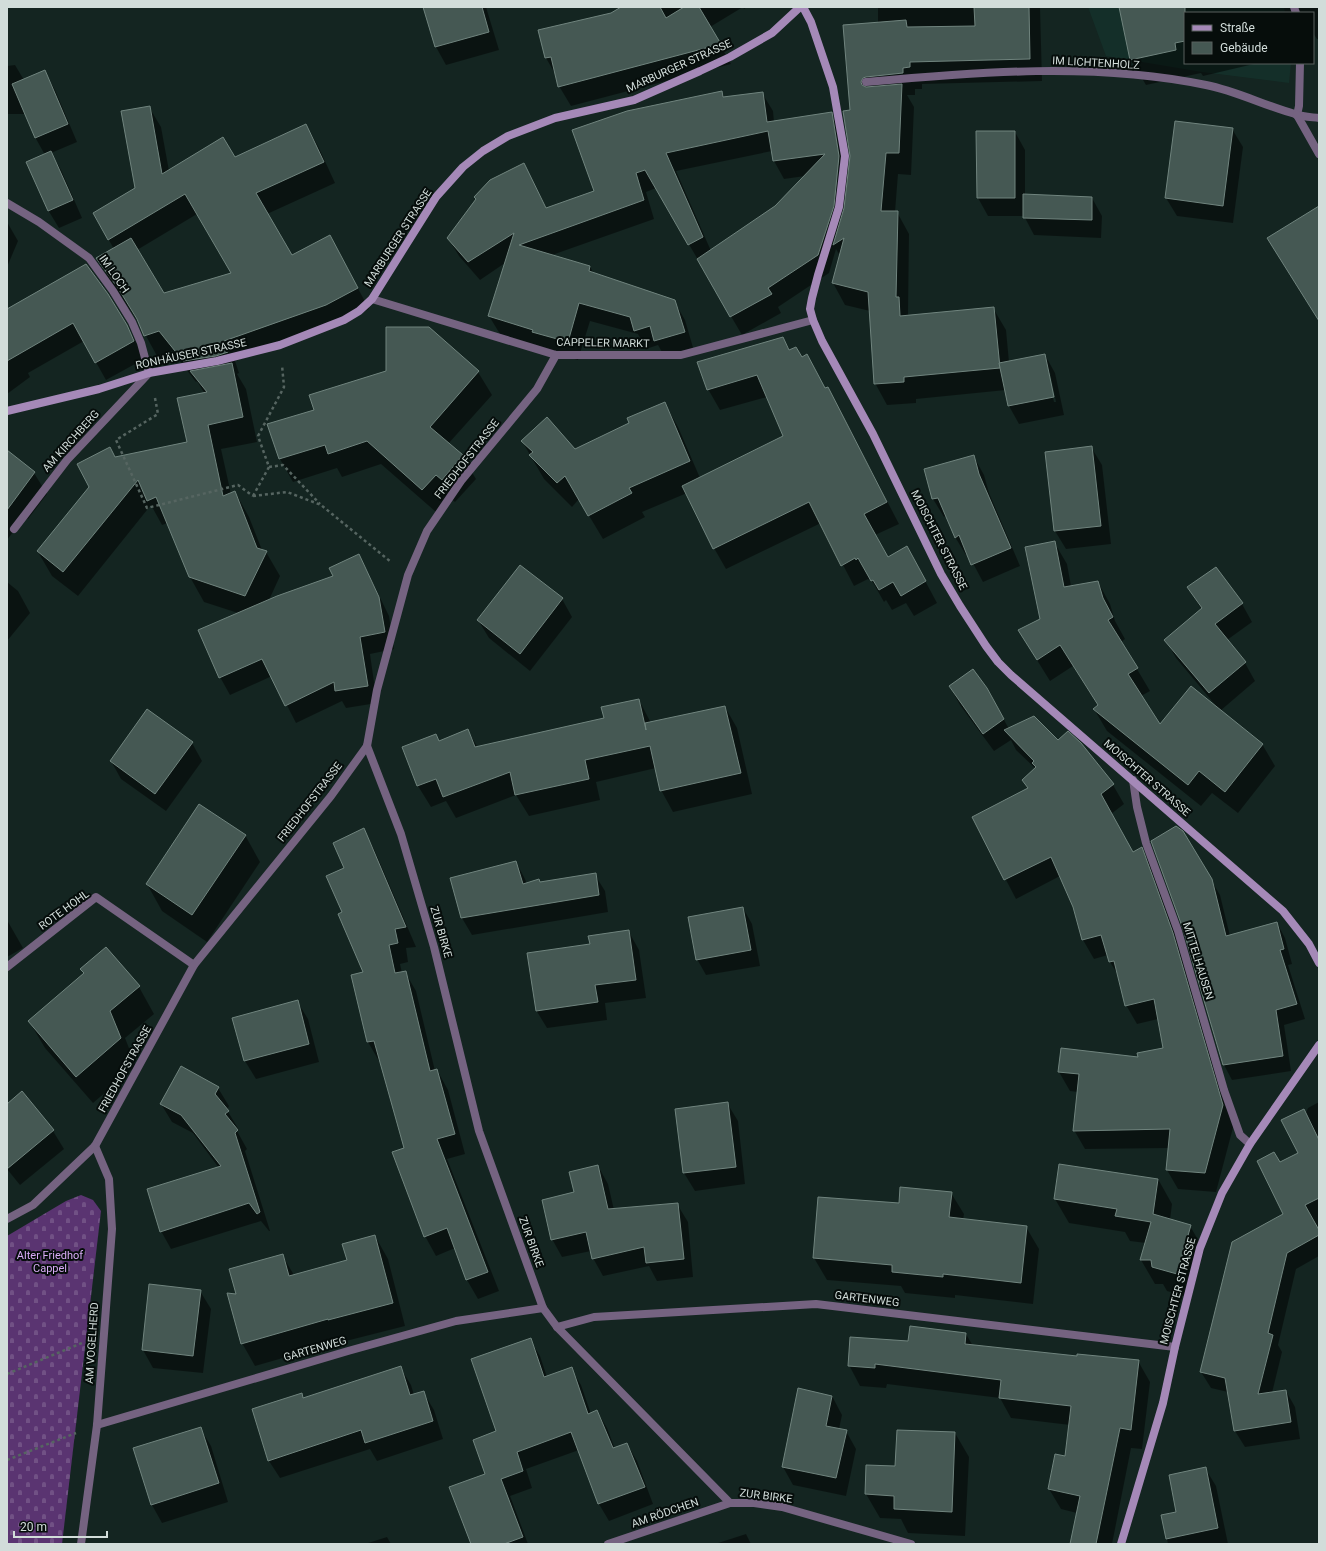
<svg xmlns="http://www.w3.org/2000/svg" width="1326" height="1551" viewBox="0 0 1326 1551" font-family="Roboto,sans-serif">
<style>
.built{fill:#142f29}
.cemetery{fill:url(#cemetery-stones)}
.shadow{fill:#0007;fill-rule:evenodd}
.building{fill:#455853;stroke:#70847e}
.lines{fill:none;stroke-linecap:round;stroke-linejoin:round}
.path{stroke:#566561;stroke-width:2.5;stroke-dasharray:3 3;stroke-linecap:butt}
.lane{stroke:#756381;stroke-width:8}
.street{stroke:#756381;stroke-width:8}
.secondary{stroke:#a589b8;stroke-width:8}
.labels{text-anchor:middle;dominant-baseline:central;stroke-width:4;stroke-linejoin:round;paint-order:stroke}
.street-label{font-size:11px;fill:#d2ddda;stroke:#060d0b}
.park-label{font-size:11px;fill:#d8abf5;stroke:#060d0b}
</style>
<defs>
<pattern id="cemetery-stones" width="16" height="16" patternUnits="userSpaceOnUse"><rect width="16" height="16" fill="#5a3471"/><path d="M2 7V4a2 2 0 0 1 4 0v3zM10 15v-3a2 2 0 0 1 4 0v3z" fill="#715185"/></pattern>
</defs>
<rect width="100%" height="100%" fill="#142521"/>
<polygon class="built" points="1088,7 1284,7 1285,13 1185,13 1185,63 1291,63 1289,83 1202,72 1106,56"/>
<polygon class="cemetery" points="81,1195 93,1200 101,1211 62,1544 7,1544 7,1236 66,1201"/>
<g class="shadow">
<polygon points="425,7 486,7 499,50 446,65 436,47"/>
<polygon points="623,7 747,7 744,9 743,7 710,27 731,64 571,106 559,86 557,77 546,58 539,31 611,14"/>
<path d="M878 7H1040L1042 81 922 84V89H915V95H907L914 107 911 175 898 174 895 212H897L909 234 908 314 909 316 993 308 1006 330 1009 362 1045 355 1055 373 1064 415 1019 424 1009 406 1006 390 916 399V403L887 405 875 383 870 311 845 305 833 283 840 256 836 249 829 273 778 307 781 313 742 335 656 188 646 192 654 219 552 255 590 266 593 273 674 301 685 320 694 351 666 359 658 345 646 349 638 334 590 321 578 360 544 350 500 334 489 316 505 263 480 280 459 256 448 238 523 164 547 209 595 191 722 92 725 98 762 93 773 111 774 122 831 114 842 132 849 172 851 156V111L878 23ZM772 151 774 161 784 179 805 176 776 207 711 251 676 171ZM1048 373H1050L1056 402H1054Z"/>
<polygon points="1120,7 1319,7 1319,39 1317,39 1313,33 1313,13 1185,13 1185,63 1258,63 1203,76 1201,73 1146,85 1131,60"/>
<polygon points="15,65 24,80 45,72 55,90 77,142 51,153 61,170 82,218 59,228 48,210 45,155 35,137 25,114 7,114 7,66"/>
<path d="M149 107 161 127 169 171 235 158 306 125 318 146 335 183 267 214 292 256 330 236 369 309 338 325 235 361 239 373 237 374 246 389 257 442 221 449 231 494 235 492 249 517 262 550 266 552 280 576 269 600 334 576 358 555 368 573 389 616 394 649 370 654 377 703 346 708 342 701 296 723 272 676 230 695 220 677 238 613 204 602 190 577 168 523 162 525 151 505 78 596 52 576 38 552 115 458 188 443 205 394 197 381 196 382 172 351 157 356 139 323 109 279 97 258 114 249 94 214 137 188ZM197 214 232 274 163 294 137 250Z"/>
<polygon points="1232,129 1243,147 1233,223 1177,216 1166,198"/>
<polygon points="1015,132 1025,150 1025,195 1092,198 1102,216 1101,238 1034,235 1024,216 988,216 978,198"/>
<polygon points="7,222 18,241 7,267"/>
<polygon points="7,310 126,325 137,344 144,359 106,380 84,341 28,373 30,377 7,394"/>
<polygon points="429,328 478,372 492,395 448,444 462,456 476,479 455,502 449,497 436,512 381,464 342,477 337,468 293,482 280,459 269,425 315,410 387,371"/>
<polygon points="783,338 790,350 801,358 839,409 899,524 875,535 888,558 907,547 937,603 914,616 906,603 892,610 886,600 884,602 871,579 869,580 868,579 854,586 821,523 726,569 714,548 687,493 642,512 645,517 603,539 579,499 572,507 544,479 522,441 575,451 630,423 665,404 678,427 700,478 784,436 767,397 720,410 708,389"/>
<polygon points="1091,447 1102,465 1111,544 1066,549 1055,531 1046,453"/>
<polygon points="7,451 34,473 47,494 28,519 25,516 7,540"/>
<polygon points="974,457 984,475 989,493 1020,566 983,582 968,554 966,555 955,537 946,516 944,517 933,499 925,469"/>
<polygon points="1054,542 1067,564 1071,586 1098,582 1110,604 1115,621 1125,639 1121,642 1150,691 1141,696 1160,726 1217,707 1176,658 1166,640 1202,610 1188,588 1216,568 1242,604 1252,622 1227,640 1245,663 1255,681 1220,711 1262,744 1275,766 1238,813 1212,793 1201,806 1107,731 1094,709 1098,706 1073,666 1050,681 1032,652 1041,619"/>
<polygon points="7,582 18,591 30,613 7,641"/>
<polygon points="562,599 572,617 530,671 489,638 478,620"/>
<polygon points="950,687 987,689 1009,729 1058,742 1113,785 1124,804 1111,814 1133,853 1141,848 1152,867 1183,953 1234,1124 1216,1192 1178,1189 1167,1170 1169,1148 1085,1149 1074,1130 1078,1092 1070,1091 1059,1072 1139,1058 1164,1048 1158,1019 1137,1024 1126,1005 1120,978 1110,962 1108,955 1094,959 1083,940 1074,906 1060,876 1016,899 973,817 1028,789 1023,780 1036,769 1016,750 1011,740 994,751 960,705"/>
<polygon points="639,700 651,723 725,707 737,728 752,794 673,812 661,790 656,768 596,782 600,800 529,816 516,795 456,818 446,801 431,807 418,786 404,748 439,742 468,731 478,748 605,719"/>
<polygon points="192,743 202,761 166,811 121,779 111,761"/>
<polygon points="363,830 374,849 416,947 406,948 408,962 400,964 402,973 405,972 416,991 435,1071 437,1070 448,1090 465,1154 447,1159 499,1291 478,1299 467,1280 455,1248 436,1256 425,1236 405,1149 381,1061 379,1061 368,1042 352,976 365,973 344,913 346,868"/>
<polygon points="245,835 260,862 207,942 162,911 147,884"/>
<polygon points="516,862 525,879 527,884 595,875 605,891 608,912 472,935 462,918"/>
<polygon points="1211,880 1220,895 1230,936 1277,923 1285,938 1292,964 1288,965 1305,1019 1284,1025 1291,1071 1232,1080 1224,1065 1184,929"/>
<polygon points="743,908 752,924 760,966 706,975 697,959"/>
<polygon points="7,920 23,948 7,957"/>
<polygon points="629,932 639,950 646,998 605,1003 607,1020 547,1028 536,1010 591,945"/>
<polygon points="82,970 139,987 154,1014 125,1038 136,1066 93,1103 45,1048 29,1021 84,974"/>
<polygon points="297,1001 308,1019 319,1062 256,1079 245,1061 234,1019"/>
<polygon points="218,1088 229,1106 227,1110 239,1130 237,1131 247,1149 245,1151 270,1231 269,1231 261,1221 171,1249 161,1231 219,1168 193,1133 172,1122 161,1104"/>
<polygon points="21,1093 53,1131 64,1149 20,1185 7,1169 7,1105"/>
<polygon points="1319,1102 1319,1256 1296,1269 1278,1345 1282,1352 1272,1393 1286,1391 1295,1407 1300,1439 1245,1447 1235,1431 1228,1392 1211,1388 1201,1372 1284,1214 1299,1153 1293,1142 1308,1108"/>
<polygon points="727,1103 738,1121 745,1184 695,1191 684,1173"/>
<polygon points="598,1166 608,1184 614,1210 677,1204 688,1222 693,1277 657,1281 649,1266 603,1276 593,1258 591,1251 562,1257 552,1239 575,1193"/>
<polygon points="1158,1179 1172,1204 1170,1220 1190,1226 1204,1250 1191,1298 1167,1291 1163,1284 1155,1284 1141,1260 1146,1243 1130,1241 1125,1232 1069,1223 1055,1199"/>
<polygon points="951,1193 964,1214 963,1220 1026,1227 1039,1249 1033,1304 955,1295 955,1298 905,1293 901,1286 827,1280 814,1258"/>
<polygon points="375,1236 388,1259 405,1326 342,1342 342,1341 255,1366 242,1343 282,1255 294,1275 348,1261"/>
<polygon points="200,1291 211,1309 203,1373 153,1368 143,1350"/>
<polygon points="966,1334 973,1346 1078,1357 1138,1361 1150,1382 1142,1449 1131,1448 1112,1544 1071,1544 1077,1513 1061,1509 1049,1489 1066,1457 1070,1425 1011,1418 1000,1398 887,1384 886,1388 860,1386 849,1365 909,1342"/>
<polygon points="530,1340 540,1356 547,1377 571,1369 581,1385 591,1414 597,1411 607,1428 615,1449 627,1444 637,1461 653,1504 609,1521 599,1504 579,1450 526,1469 532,1488 510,1496 528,1544 472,1544 486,1474 497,1432"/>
<polygon points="400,1367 411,1385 414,1395 423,1392 434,1410 443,1439 377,1461 370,1449 280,1478 269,1461 304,1399"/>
<polygon points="832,1396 842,1415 839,1429 846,1431 856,1449 846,1496 793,1485 783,1467"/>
<polygon points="200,1428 211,1446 228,1502 162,1523 152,1505 134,1449"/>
<polygon points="955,1433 969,1457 965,1536 908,1533 901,1519 880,1518 866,1494 896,1467"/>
<polygon points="1205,1468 1216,1486 1228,1544 1168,1544 1162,1515 1178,1512"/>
<polygon points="746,1534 751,1544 715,1544"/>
<polygon points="387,1537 391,1544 365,1544"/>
</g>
<g class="building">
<polygon points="423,7 482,7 489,32 435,47"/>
<polygon points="621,7 660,7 666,18 684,7 699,7 721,44 558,87 551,57 545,58 538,30 611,13"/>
<polygon points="974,7 1029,7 1030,59 910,62 910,67 903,68 903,73 866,77 863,78 861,82 862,85 866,87 902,84 899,153 886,153 881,211 898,211 896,297 899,297 900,316 994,307 1000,368 904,377 904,382 874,384 868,292 832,283 844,238 833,245 844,208 850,156 843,111 850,110 843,25 906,20 907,27 975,26"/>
<polygon points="1119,7 1185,7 1185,41 1175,43 1176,50 1130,60"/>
<polygon points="45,70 68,124 35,138 12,84"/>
<polygon points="722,91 723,97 763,92 767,122 832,112 839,156 834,206 818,255 768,288 772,294 730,317 697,259 775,206 825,154 773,161 768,131 666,153 703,237 688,245 645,170 636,173 644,200 519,245 590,266 589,271 675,300 685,332 654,341 650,326 634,331 630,317 579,303 568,342 532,332 533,330 488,316 514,233 468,262 447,238 476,199 474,197 490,180 524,163 546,208 594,191 572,130 627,111"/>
<polygon points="150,106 162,174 223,137 235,157 306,124 324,162 256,193 292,255 330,235 358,288 326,305 224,341 228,352 216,356 183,361 159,331 144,336 137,319 118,288 96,258 131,238 164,293 231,273 185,194 108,240 93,213 135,188 121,111"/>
<polygon points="1175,121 1233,128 1223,206 1165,198"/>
<polygon points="976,131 1015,131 1015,198 977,198"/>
<polygon points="51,151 73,200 48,211 26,162"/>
<polygon points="1023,194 1092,197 1092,220 1023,218"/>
<polygon points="1319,206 1319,321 1267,238"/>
<polygon points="86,264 108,294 127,325 134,341 95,363 73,323 7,361 7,309"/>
<polygon points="386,327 429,327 479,371 430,427 463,455 442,480 436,475 422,490 367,441 328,454 325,445 279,459 267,424 314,410 309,395 386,371"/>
<polygon points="783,337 789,350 796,347 802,357 807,354 825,388 828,387 887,502 864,514 888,557 907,546 926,581 901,596 893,582 879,590 873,580 871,581 858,558 856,560 855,558 841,566 809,502 713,549 682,486 783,436 757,375 707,390 697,362"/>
<polygon points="1045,354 1054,397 1008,406 999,363"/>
<polygon points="232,363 243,417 208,425 223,496 235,491 257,548 267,551 245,596 189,577 156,497 147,501 138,480 63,572 37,551 89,487 77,464 110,447 115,457 187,442 177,398 207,392 190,371"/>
<polygon points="665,402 690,461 629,488 632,493 588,516 565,476 557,483 529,455 533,452 521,441 547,417 575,449 629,423 627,418"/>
<polygon points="1092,446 1101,526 1054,531 1045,452"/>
<polygon points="7,450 35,472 7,510"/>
<polygon points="974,455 979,474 1011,548 971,565 959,535 955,538 938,498 932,499 924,469"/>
<polygon points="1055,541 1064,587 1098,581 1103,598 1113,617 1108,620 1138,668 1128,674 1160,724 1191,686 1263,744 1225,792 1199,771 1188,785 1093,709 1098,705 1060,645 1037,660 1018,630 1040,619 1025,547"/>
<polygon points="359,554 379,597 385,632 360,637 368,686 335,691 334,682 285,706 262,659 219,678 198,630 277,596 333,576 329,568"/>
<polygon points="520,565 563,598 520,654 477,620"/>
<polygon points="1216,567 1243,603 1215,624 1246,662 1209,693 1164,640 1202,608 1187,587"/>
<polygon points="973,669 987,688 1004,719 983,734 949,686"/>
<polygon points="639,699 646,730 645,723 725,706 741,773 660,791 650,746 585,760 589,779 515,795 510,772 443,797 436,779 417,786 402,747 436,734 439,741 468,729 475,747 604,718 601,707"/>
<polygon points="147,709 193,742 155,794 110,761"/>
<polygon points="1034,716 1058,740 1068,731 1081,743 1114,784 1101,794 1133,852 1142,847 1173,933 1223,1105 1205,1173 1166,1170 1170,1129 1073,1131 1079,1074 1058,1072 1061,1048 1138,1057 1137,1053 1163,1048 1154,999 1125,1006 1114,961 1109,962 1101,935 1082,940 1073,907 1051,857 1004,880 972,817 1028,788 1022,780 1036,767 1032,763 1034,761 1004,730"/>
<polygon points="199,804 246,835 192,915 146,884"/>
<polygon points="1176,826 1183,831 1212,879 1226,936 1277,922 1284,949 1280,950 1297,1004 1276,1010 1283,1056 1223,1065 1183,929 1151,841"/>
<polygon points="364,828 406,927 395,929 398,943 389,945 395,973 406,971 430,1071 437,1069 455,1134 437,1139 488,1272 466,1280 447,1228 424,1237 392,1152 404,1148 374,1041 367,1042 351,975 363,972 338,914 342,912 326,876 344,868 333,843"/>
<polygon points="516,861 523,884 539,879 540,882 596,873 599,895 461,918 450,878"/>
<polygon points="743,907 751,950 696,960 688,917"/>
<polygon points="629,930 636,980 595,985 598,1002 536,1011 527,953 590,944 588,936"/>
<polygon points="106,947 140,986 110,1011 121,1038 76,1077 28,1021 84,973 80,969"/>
<polygon points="298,1000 309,1044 244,1061 232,1018"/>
<polygon points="181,1066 219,1087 215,1094 229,1111 225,1114 238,1130 235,1133 260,1212 257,1214 249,1203 160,1232 147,1189 221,1166 181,1115 160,1104"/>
<polygon points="22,1091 54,1130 7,1169 7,1104"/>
<polygon points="728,1102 736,1167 683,1173 675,1109"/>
<polygon points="1304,1109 1319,1140 1319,1198 1305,1205 1319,1230 1319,1235 1287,1253 1268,1333 1273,1335 1258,1394 1286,1390 1291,1422 1234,1431 1225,1378 1200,1372 1232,1242 1283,1214 1257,1161 1274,1152 1280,1162 1298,1153 1281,1120"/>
<polygon points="1059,1164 1158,1179 1153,1214 1191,1225 1177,1274 1152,1267 1151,1260 1140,1260 1151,1222 1115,1216 1117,1209 1054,1199"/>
<polygon points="598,1165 608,1209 678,1203 684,1259 646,1263 644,1247 592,1259 586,1232 551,1240 542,1200 574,1192 569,1172"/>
<polygon points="900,1187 952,1192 949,1217 1027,1226 1021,1283 943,1274 943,1277 892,1272 892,1265 813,1258 818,1197 899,1203"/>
<polygon points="375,1235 393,1303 328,1320 328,1319 241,1344 227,1293 236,1294 229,1269 283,1254 289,1276 347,1260 342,1244"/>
<polygon points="149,1284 201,1290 193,1356 142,1350"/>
<polygon points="910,1326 966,1333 965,1344 1077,1356 1077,1354 1139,1360 1131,1430 1120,1428 1096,1544 1070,1544 1080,1496 1048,1489 1055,1454 1065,1456 1071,1406 999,1398 1001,1380 875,1364 875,1368 848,1366 850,1337 908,1341"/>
<polygon points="531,1338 544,1377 572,1367 588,1414 597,1410 613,1448 627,1443 645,1487 598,1504 571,1432 517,1452 523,1471 501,1479 523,1537 504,1544 471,1544 449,1487 485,1474 473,1440 496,1431 471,1359"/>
<polygon points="401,1366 410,1395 424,1391 433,1421 365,1443 361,1430 268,1461 252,1409 302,1393 303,1398"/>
<polygon points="798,1388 832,1396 826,1426 847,1430 836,1478 782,1467"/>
<polygon points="201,1427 219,1483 151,1505 133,1448"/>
<polygon points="897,1430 955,1432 952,1512 894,1509 894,1496 865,1494 866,1465 895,1466"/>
<polygon points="1206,1467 1218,1528 1166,1539 1161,1515 1176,1512 1169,1475"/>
</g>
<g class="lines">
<g class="path">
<polyline points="155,398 158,414 116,440 147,508 238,485 253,496"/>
<polyline points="269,467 283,465 320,504"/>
<polyline points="253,496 287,492 321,505 391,562"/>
<polyline points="253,496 269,467 258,436 284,387 282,365"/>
<polyline points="7,1374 82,1343"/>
<polyline points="7,1460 76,1433"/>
</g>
<g class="lane">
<polyline points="1294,7 1296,13"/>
<polyline points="1297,115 1299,106 1300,63"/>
<polyline points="1133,780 1137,807 1146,843 1178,931 1224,1090 1240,1135 1250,1144"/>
</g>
<g class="street">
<path d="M866 82C979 72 1094 62 1206 85 1237 91 1265 106 1295 114 1303 117 1311 117 1319 118"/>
<polyline points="1297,115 1319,154"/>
<polyline points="7,203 39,222 89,258 113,291 132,322 141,343 149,373 67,460 14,529"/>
<polyline points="372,299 556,355 681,355 813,320"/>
<polyline points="367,746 401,834 434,947 479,1131 543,1308 557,1327 730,1503 754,1503 782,1507 911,1544"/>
<polyline points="7,967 96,897 194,965"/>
<polyline points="7,1219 33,1205 95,1146 194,965 331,796 367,746 377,690 408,575 427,531 461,481 537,389 556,355"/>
<polyline points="557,1327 594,1317 816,1304 1175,1347"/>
<polyline points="97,1425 348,1351 456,1321 543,1308"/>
<polyline points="81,1544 97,1425 112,1229 109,1179 95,1146"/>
<polyline points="608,1544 730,1503"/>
</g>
<g class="secondary">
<polyline points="803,7 811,22 833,87 845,156 839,207 818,275 812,298 810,309 813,320 822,341 873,434 941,574 960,606 986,646 998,662 1011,675 1283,911 1309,944 1319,963"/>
<polyline points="7,411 99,389 149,373 217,361 280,345 344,320 359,311 372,299 436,197 463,167 483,151 508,136 555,118 634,100 700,71 730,57 772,33 800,7"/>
<polyline points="1121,1544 1163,1403 1175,1347 1200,1248 1222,1193 1250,1144 1319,1045"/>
</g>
</g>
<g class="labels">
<g class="street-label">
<text transform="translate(1096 63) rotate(3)">IM LICHTENHOLZ</text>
<text transform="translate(679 66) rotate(-24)">MARBURGER STRASSE</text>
<text transform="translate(398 238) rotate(-57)">MARBURGER STRASSE</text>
<text transform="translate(114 274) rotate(55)">IM LOCH</text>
<text transform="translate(603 343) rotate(1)">CAPPELER MARKT</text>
<text transform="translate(191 354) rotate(-12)">RONHÄUSER STRASSE</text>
<text transform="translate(71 441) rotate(-48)">AM KIRCHBERG</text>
<text transform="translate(467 459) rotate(-52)">FRIEDHOFSTRASSE</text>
<text transform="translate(939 540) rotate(63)">MOISCHTER STRASSE</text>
<text transform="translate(1147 778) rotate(41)">MOISCHTER STRASSE</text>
<text transform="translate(310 802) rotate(-52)">FRIEDHOFSTRASSE</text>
<text transform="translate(64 910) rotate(-36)">ROTE HOHL</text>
<text transform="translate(441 932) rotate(74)">ZUR BIRKE</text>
<text transform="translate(1198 961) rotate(73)">MITTELHAUSEN</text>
<text transform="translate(125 1069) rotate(-61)">FRIEDHOFSTRASSE</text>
<text transform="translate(531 1242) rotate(70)">ZUR BIRKE</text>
<text transform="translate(1178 1291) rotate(-75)">MOISCHTER STRASSE</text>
<text transform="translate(867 1299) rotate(7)">GARTENWEG</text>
<text transform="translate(92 1343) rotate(-86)">AM VOGELHERD</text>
<text transform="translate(315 1349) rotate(-16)">GARTENWEG</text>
<text transform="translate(766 1496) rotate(7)">ZUR BIRKE</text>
<text transform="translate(665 1513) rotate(-19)">AM RÖDCHEN</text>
</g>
<g class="park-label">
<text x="50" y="1255">Alter Friedhof<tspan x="50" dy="13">Cappel</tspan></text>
</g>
</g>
<rect width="1326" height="1551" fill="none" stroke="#d2ddda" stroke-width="16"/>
<rect x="1184" y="12" width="130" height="52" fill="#060d0b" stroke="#58605e"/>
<rect x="1192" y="25" width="20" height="6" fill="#a589b8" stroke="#58605e"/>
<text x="1220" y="32" font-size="12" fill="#d2ddda">Straße</text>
<rect x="1192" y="42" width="20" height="12" fill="#455853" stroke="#58605e"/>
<text x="1220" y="52" font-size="12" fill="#d2ddda">Gebäude</text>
<path d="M14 1531v6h93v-6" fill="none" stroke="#d2ddda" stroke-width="2"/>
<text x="20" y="1531" font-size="12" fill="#d2ddda" stroke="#060d0b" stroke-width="3" paint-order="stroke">20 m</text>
</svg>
